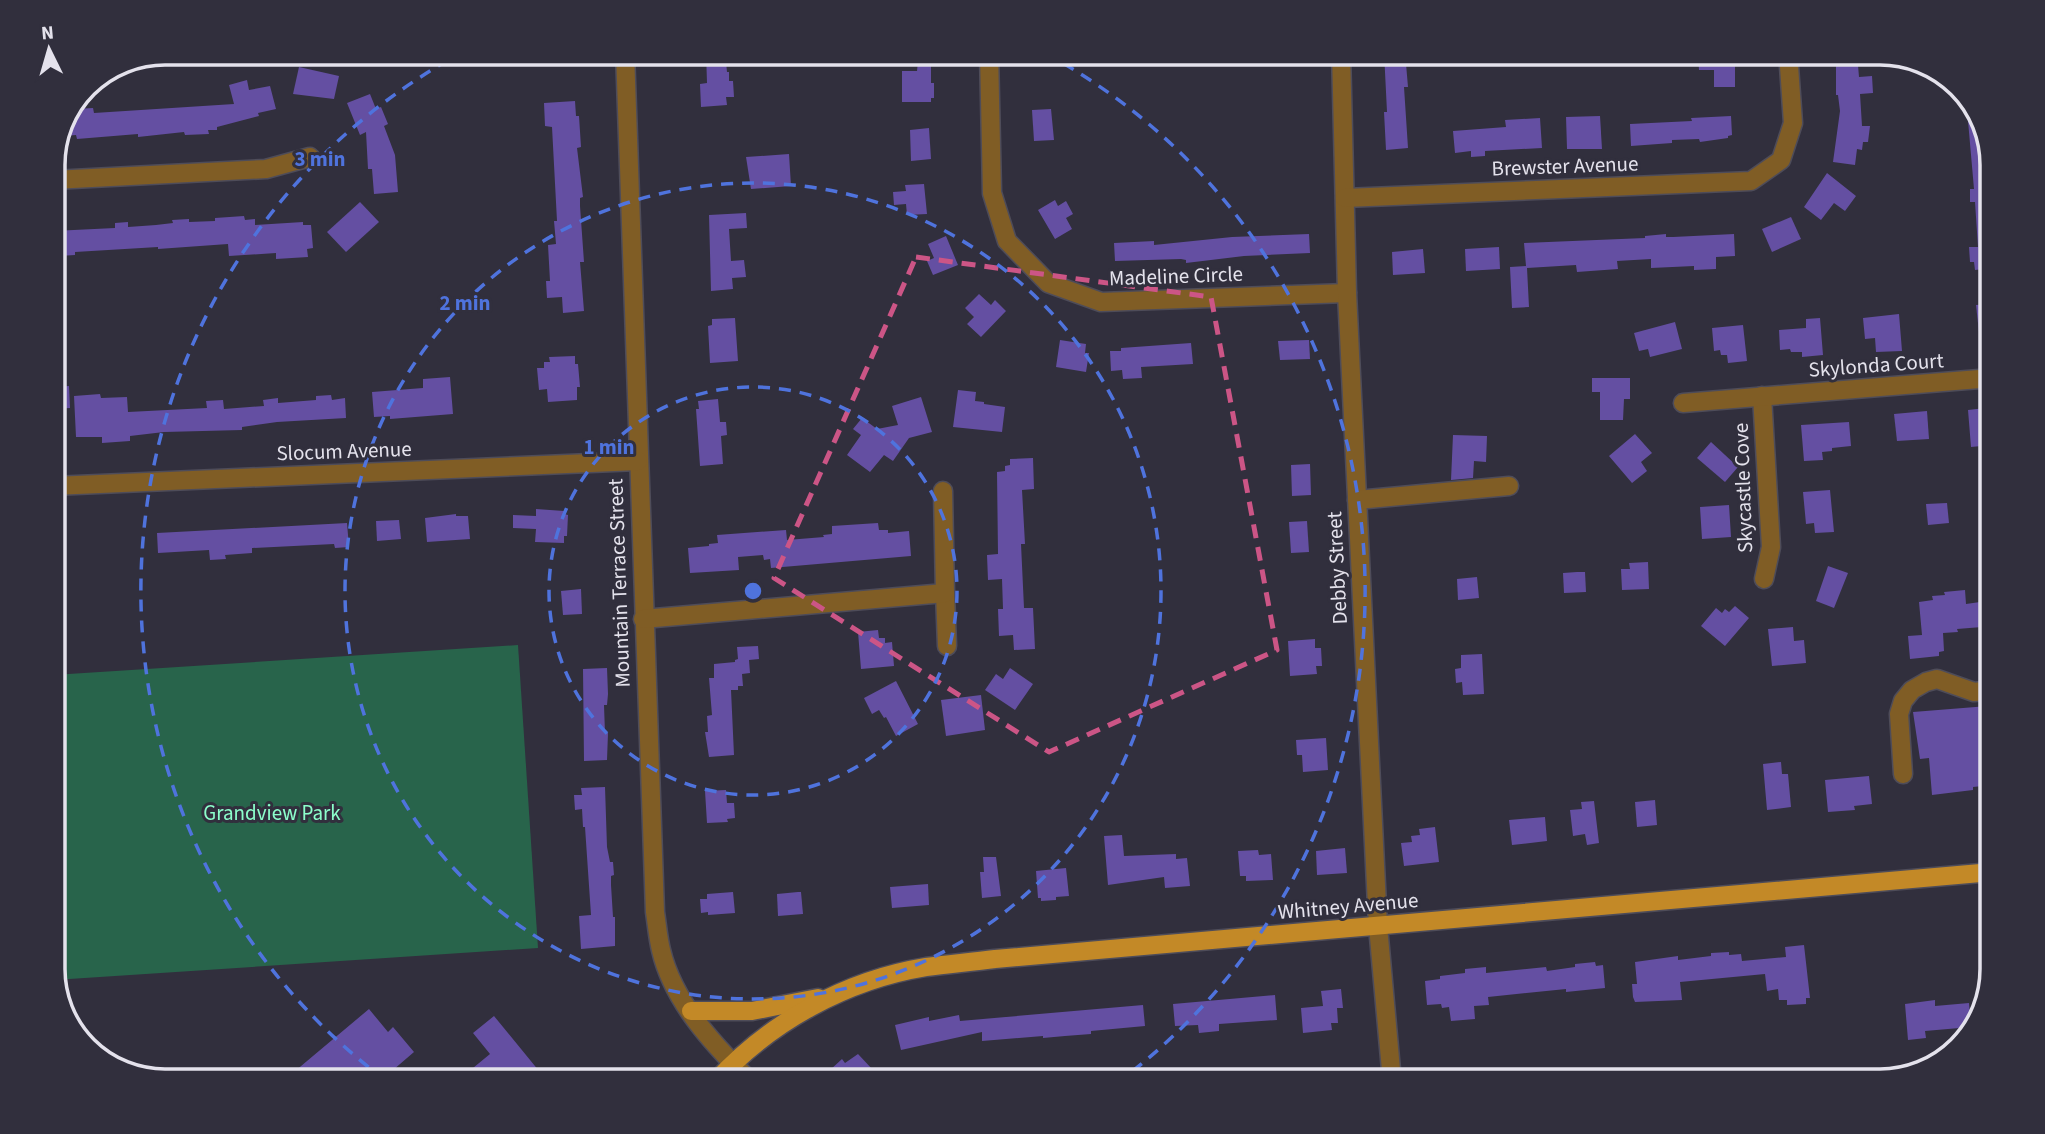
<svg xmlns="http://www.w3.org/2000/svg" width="2045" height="1134" viewBox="0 0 2045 1134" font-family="'Source Sans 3',sans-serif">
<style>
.green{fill:#28644b}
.building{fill:#644fa2}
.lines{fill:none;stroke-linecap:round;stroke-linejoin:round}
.minor-casing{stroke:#4e4c59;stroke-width:21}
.major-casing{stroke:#4e4c59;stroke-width:21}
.minor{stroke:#805d25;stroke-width:18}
.major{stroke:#c38927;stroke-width:18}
.marked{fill:none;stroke:#cc5586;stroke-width:5;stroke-dasharray:14 9;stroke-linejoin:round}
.ring{fill:none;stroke:#4f73dd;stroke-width:3.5;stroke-dasharray:12 9}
.labels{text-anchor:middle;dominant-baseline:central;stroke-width:6;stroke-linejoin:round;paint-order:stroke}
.street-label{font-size:21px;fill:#e4e2ec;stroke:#312f3d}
.park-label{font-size:21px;fill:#8cfecb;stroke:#312f3d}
.rim{fill:none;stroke:#e4e2ec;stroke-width:3.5}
.centre{fill:#4f73dd;stroke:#312f3d;stroke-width:3.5}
.ring-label{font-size:21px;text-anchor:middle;font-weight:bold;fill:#4f73dd;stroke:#312f3d;stroke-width:6;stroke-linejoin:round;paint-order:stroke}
</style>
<rect width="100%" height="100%" fill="#312f3d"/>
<polygon class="green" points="518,645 538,948 54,980 53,675"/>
<g class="building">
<polygon points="706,52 725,52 727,72 729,72 729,81 733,81 734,97 726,97 727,105 701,107 700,84 707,83"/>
<polygon points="919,52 931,52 931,83 934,83 934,98 931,98 931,102 902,102 902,71 917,71"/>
<polygon points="1384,52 1405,52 1408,87 1404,87 1408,148 1386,150 1384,112 1387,112"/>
<polygon points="1713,52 1735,52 1735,87 1714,87 1714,70 1699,70 1698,54"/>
<polygon points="1858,65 1859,77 1872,76 1873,93 1860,94 1862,126 1870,126 1868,142 1863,142 1862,150 1857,149 1855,165 1833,162 1840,111 1838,95 1836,95 1836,66"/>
<polygon points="299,67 339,76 334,99 293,94"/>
<polygon points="247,80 249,90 270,86 276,109 258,113 259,116 217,127 217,130 208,130 209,134 185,135 184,132 138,137 138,134 77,139 76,135 63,136 75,109 93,108 94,113 234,104 229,85"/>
<polygon points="370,94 376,109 381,107 388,124 384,126 395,155 398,192 374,194 372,169 368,169 366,132 360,135 347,103"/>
<polygon points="1966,98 1974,103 1992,158 1992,268 1975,270 1974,262 1970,262 1969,247 1978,247 1975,202 1970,202 1970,189 1974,189"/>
<polygon points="575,101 576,116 579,116 581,147 577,148 583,197 580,198 580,206 584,262 580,262 584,311 563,313 562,297 547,298 546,281 550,281 548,245 556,244 554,221 557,221 552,127 545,126 544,103"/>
<polygon points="1051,109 1054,140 1034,141 1032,110"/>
<polygon points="1600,116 1602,149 1567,149 1566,117"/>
<polygon points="1731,116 1732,135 1728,136 1728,138 1700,142 1699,139 1672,140 1672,143 1631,146 1630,124 1692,121 1691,118"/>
<polygon points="1540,118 1542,148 1485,151 1485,156 1471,157 1471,151 1455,153 1453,131 1506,127 1505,120"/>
<polygon points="929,128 931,159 911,161 910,130"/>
<polygon points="789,154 791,186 751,189 746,157"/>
<polygon points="1827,173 1856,196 1845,211 1834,203 1821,220 1804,207"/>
<polygon points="924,184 927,214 907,215 906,204 894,205 893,192 906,191 905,185"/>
<polygon points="1055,200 1058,206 1066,201 1073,214 1066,218 1072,229 1055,239 1038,210"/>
<polygon points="360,202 379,222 346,252 327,232"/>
<polygon points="746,213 747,228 729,229 731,261 744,260 746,277 732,278 733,289 711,291 709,215"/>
<polygon points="244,216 245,220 255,219 255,225 303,222 303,225 311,225 313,248 307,249 308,257 276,259 276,253 229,256 228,244 158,249 158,247 75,252 75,255 59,256 59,254 53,254 53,231 115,228 115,223 128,222 128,227 156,225 173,223 172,220 189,219 189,222 215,221 215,218"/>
<polygon points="1791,217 1801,239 1772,252 1762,229"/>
<polygon points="1309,234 1310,253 1244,256 1186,263 1186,260 1181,259 1115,261 1114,243 1154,241 1154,245 1232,237"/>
<polygon points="1666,234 1666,237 1673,237 1734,234 1735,256 1716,257 1716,269 1694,270 1694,266 1651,268 1651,259 1617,261 1618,269 1577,272 1576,265 1527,268 1529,307 1512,308 1510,267 1526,266 1524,243 1645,238 1645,236"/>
<polygon points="946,236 958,265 933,275 927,261 934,258 928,244"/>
<polygon points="1499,247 1500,269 1466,271 1465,249"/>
<polygon points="1423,249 1425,273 1393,275 1392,252"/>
<polygon points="979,294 991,305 995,300 1006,311 981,337 967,324 974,317 965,308"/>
<polygon points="1992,304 1992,340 1980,341 1976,305"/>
<polygon points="1899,314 1902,351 1876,352 1875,338 1865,339 1863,318"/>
<polygon points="735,318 738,361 710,363 708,326 712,325 712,319"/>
<polygon points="1820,318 1823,355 1802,357 1802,352 1791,352 1790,349 1780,350 1779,330 1806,328 1806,319"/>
<polygon points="1675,322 1682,349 1650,357 1648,349 1639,351 1634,333"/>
<polygon points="1743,325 1747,361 1728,363 1727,355 1721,355 1720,350 1714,351 1712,328"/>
<polygon points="1060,340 1086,344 1085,353 1089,353 1086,372 1056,367"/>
<polygon points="1309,340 1310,359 1280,360 1278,341"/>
<polygon points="1191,343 1193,364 1141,367 1142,378 1123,379 1122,370 1111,371 1110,351 1121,351 1121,348"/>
<polygon points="575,356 575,364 578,364 580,387 577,387 577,400 548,402 547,389 539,390 537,368 544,368 544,362 550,362 549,357"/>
<polygon points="450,377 453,414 390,419 390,416 374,417 372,392 423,388 423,379"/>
<polygon points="1592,378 1630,378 1630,399 1624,399 1623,420 1600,420 1600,392 1592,392"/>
<polygon points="69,386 70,408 53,409 53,387"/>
<polygon points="958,390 976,392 975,401 984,402 984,404 1005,407 1002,432 953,427"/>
<polygon points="100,394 101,398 127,397 128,412 207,408 206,401 223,400 224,409 264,406 263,400 278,398 278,403 316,400 316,396 331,395 332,400 345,398 346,418 277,422 242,427 242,430 164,432 130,436 130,441 102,443 102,437 76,437 74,396"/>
<polygon points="921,397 932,432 909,438 893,461 884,455 870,472 847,455 861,435 853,429 862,418 877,429 898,425 892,406"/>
<polygon points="718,399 720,422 726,422 727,435 721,436 723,464 700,466 696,409 699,409 698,401"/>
<polygon points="1986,408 1987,417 1992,417 1992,445 1971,447 1968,410"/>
<polygon points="1927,411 1929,439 1897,441 1894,414"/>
<polygon points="1849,422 1851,446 1832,448 1832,451 1822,452 1823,460 1804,461 1801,425"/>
<polygon points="1635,434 1652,453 1641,462 1647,471 1632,483 1609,456"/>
<polygon points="1453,435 1487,436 1486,462 1474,461 1473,478 1451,480"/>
<polygon points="1711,442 1738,467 1725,482 1697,458"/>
<polygon points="1033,458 1034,489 1022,490 1025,544 1021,544 1024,608 1033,608 1035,649 1014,650 1013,635 999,636 998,609 1003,609 1002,579 988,580 987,555 998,554 997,472 1005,471 1005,466 1010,465 1010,459"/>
<polygon points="1310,464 1311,495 1292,496 1291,465"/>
<polygon points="1830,490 1834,532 1815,533 1814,523 1806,524 1803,492"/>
<polygon points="1947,503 1949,523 1928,525 1926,504"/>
<polygon points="1729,505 1731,537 1702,539 1700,507"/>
<polygon points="536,509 564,511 564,514 568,515 567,536 564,536 564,543 535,542 536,529 513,528 513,515 536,516"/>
<polygon points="456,514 456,516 468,516 470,539 427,542 425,518"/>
<polygon points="399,520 401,539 377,541 376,521"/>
<polygon points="1307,521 1309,552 1291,553 1289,522"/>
<polygon points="347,523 349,547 335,548 334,544 252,548 252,553 225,555 226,559 210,560 209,550 158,553 157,533"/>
<polygon points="878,523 879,530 888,530 888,533 909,531 911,556 771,568 770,559 764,560 763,555 738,557 739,570 690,573 688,548 709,546 709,544 718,543 717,535 786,530 787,540 824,537 823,535 832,534 832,526"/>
<polygon points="1648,562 1649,589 1622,590 1621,569 1630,569 1629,563"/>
<polygon points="1828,566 1848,573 1834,608 1816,601"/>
<polygon points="1577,572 1585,572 1586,592 1564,593 1563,573"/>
<polygon points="1477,577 1479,598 1458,600 1457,579"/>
<polygon points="581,589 582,614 563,615 561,591"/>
<polygon points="1965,590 1966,604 1980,602 1982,627 1957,629 1958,632 1943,633 1944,651 1939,652 1939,656 1910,659 1908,636 1922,635 1919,602 1933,600 1932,596 1945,595 1944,592"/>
<polygon points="1735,606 1749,618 1725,646 1701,626 1716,608 1722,613 1725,609 1729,612"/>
<polygon points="1793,627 1794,641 1804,640 1806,663 1772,666 1768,629"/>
<polygon points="878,630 879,638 885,638 885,643 892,642 894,666 861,669 858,632"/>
<polygon points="1315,639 1315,648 1321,648 1322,666 1316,666 1317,674 1290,676 1288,641"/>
<polygon points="758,646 759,659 749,660 750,673 742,674 743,686 738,686 738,690 731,690 734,755 709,757 705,732 708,732 707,716 712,715 709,678 714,678 714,664 735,662 735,660 738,659 737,647"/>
<polygon points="1482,654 1484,694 1463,695 1462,682 1456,683 1455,669 1461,668 1461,655"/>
<polygon points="607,668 608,694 607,705 604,705 605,733 608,733 607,760 584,761 583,669"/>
<polygon points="1010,668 1033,684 1015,710 985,690 996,674 1003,679"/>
<polygon points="896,681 918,724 896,736 886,717 884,718 879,710 872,714 864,698"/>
<polygon points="981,695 985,730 946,736 941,700"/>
<polygon points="1988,706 1992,785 1973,787 1973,790 1932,795 1929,758 1920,759 1913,712"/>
<polygon points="1326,738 1328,770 1303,772 1302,755 1297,755 1296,740"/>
<polygon points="1781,762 1782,774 1788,774 1791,807 1767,810 1763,764"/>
<polygon points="1869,776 1872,804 1854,806 1855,810 1828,812 1825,780"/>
<polygon points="605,787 607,847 610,862 613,862 614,875 611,876 611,885 613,917 615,917 615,946 581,949 579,916 591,915 585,827 583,827 582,809 575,810 574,795 582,795 581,788"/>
<polygon points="726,790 727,803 734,803 735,818 727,819 728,822 707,823 705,791"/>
<polygon points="1655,800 1657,825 1637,827 1635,802"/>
<polygon points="1594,801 1599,843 1587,845 1585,834 1573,836 1570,810 1582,809 1581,802"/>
<polygon points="1545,817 1547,841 1512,845 1509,820"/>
<polygon points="1435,827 1439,862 1404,866 1401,843 1412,842 1411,836 1420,835 1419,829"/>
<polygon points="1122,835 1124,856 1176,854 1176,859 1187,858 1190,886 1165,888 1164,877 1108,885 1104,836"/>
<polygon points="1345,848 1347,873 1317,875 1316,851"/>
<polygon points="1258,850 1259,855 1271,854 1273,880 1246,881 1246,876 1240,876 1238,851"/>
<polygon points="983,857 996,857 1001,896 982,898 980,872 984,872"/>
<polygon points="1066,868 1069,896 1056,897 1056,900 1041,901 1041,898 1038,898 1036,871"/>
<polygon points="928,884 929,905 892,908 890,887"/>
<polygon points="733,892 735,913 708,915 708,912 701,913 700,899 707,899 707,894"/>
<polygon points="798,892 801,892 803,914 778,916 777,894"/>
<polygon points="1804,945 1810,998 1806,998 1806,1004 1787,1005 1787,1000 1779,1000 1778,989 1767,991 1765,974 1680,982 1682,1000 1635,1002 1633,997 1632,984 1637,984 1635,962 1678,956 1678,960 1711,956 1711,953 1729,952 1729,955 1741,954 1742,961 1786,957 1785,947"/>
<polygon points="1595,962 1596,966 1603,965 1605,988 1566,992 1566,989 1488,997 1489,1005 1474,1006 1475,1019 1451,1021 1449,1007 1442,1008 1441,1004 1427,1005 1425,981 1440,979 1440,976 1465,973 1465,969 1486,967 1486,973 1546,967 1547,971 1575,967 1575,964"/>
<polygon points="1341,989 1343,1008 1337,1008 1338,1023 1331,1023 1332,1030 1303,1033 1301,1008 1323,1006 1321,991"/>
<polygon points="1275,995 1277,1020 1219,1024 1219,1031 1199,1033 1198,1025 1175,1026 1173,1004"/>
<polygon points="1935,1000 1935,1006 1969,1003 1971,1027 1925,1031 1926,1038 1908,1040 1905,1004"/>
<polygon points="1143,1005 1145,1026 1091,1031 1091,1034 1065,1036 1043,1038 1043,1036 982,1041 982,1032 901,1050 895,1025 929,1017 929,1021 959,1015 960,1021"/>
<polygon points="369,1009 388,1032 393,1027 414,1052 379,1082 282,1082"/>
<polygon points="494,1016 548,1082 456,1082 490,1054 473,1033"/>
<polygon points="858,1054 873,1070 860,1082 825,1082 832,1074 829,1071 842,1059 845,1063"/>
</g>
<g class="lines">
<defs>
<g id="minor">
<path d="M625 52 655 912C657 925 658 938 661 950 673 1002 714 1045 750 1081"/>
<polyline points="989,52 992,193 1007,241 1048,283 1101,302 1347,293"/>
<polyline points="1341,52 1347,293 1378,926 1392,1081"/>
<polyline points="53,180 266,169 310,157"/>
<polyline points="1345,198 1751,181 1781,160 1793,123 1788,52"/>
<polyline points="1762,396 1771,547 1764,579"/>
<polyline points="1683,403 1992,378"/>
<polyline points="53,486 638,461"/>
<polyline points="1357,500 1509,486"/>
<polyline points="945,593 947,646"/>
<polyline points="643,619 945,593 943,491"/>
<polyline points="1903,774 1899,714 1903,701 1912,690 1926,682 1937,679 1974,692 1992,690"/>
</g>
<g id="major">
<polyline points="691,1011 752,1011 818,998"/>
<path d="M716 1081C770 1022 846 980 926 967 949 964 972 962 995 959L1992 872"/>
</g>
</defs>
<use href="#minor" class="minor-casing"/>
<use href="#major" class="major-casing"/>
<use href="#minor" class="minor"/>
<use href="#major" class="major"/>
</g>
<path class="marked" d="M916 257 1211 297 1277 650 1049 752 774 578Z"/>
<g class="ring">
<circle cx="753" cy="591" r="204"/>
<circle cx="753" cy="591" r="408"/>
<path d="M385 1080A612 612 0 0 1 461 53M1045 53A612 612 0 0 1 1121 1080"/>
</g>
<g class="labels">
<g class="street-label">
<text transform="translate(1565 166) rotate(-2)">Brewster Avenue</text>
<text transform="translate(1176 276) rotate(-2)">Madeline Circle</text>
<text transform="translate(1876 365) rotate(-4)">Skylonda Court</text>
<text transform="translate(344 451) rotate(-2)">Slocum Avenue</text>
<text transform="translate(1743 488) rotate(-92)">Skycastle Cove</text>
<text transform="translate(1337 568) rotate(-93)">Debby Street</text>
<text transform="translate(619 583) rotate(-92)">Mountain Terrace Street</text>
<text transform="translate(1348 906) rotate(-5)">Whitney Avenue</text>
</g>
<g class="park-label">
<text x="272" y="813">Grandview Park</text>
</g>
</g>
<path d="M0 0H2045V1134H0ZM165 65H1880A100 100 0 0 1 1980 165V969A100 100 0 0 1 1880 1069H165A100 100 0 0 1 65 969V165A100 100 0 0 1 165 65Z" fill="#312f3d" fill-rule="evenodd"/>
<path class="rim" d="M165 65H1880A100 100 0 0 1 1980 165V969A100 100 0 0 1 1880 1069H165A100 100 0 0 1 65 969V165A100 100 0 0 1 165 65Z"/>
<circle cx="753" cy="591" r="10" class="centre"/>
<g class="ring-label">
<text x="320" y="166">3 min</text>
<text x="465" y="310">2 min</text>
<text x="609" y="454">1 min</text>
</g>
<g transform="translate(49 49) rotate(355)" stroke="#312f3d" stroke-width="5" paint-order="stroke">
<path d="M0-5L12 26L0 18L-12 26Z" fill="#e4e2ec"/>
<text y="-10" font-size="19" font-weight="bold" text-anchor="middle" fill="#e4e2ec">N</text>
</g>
</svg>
